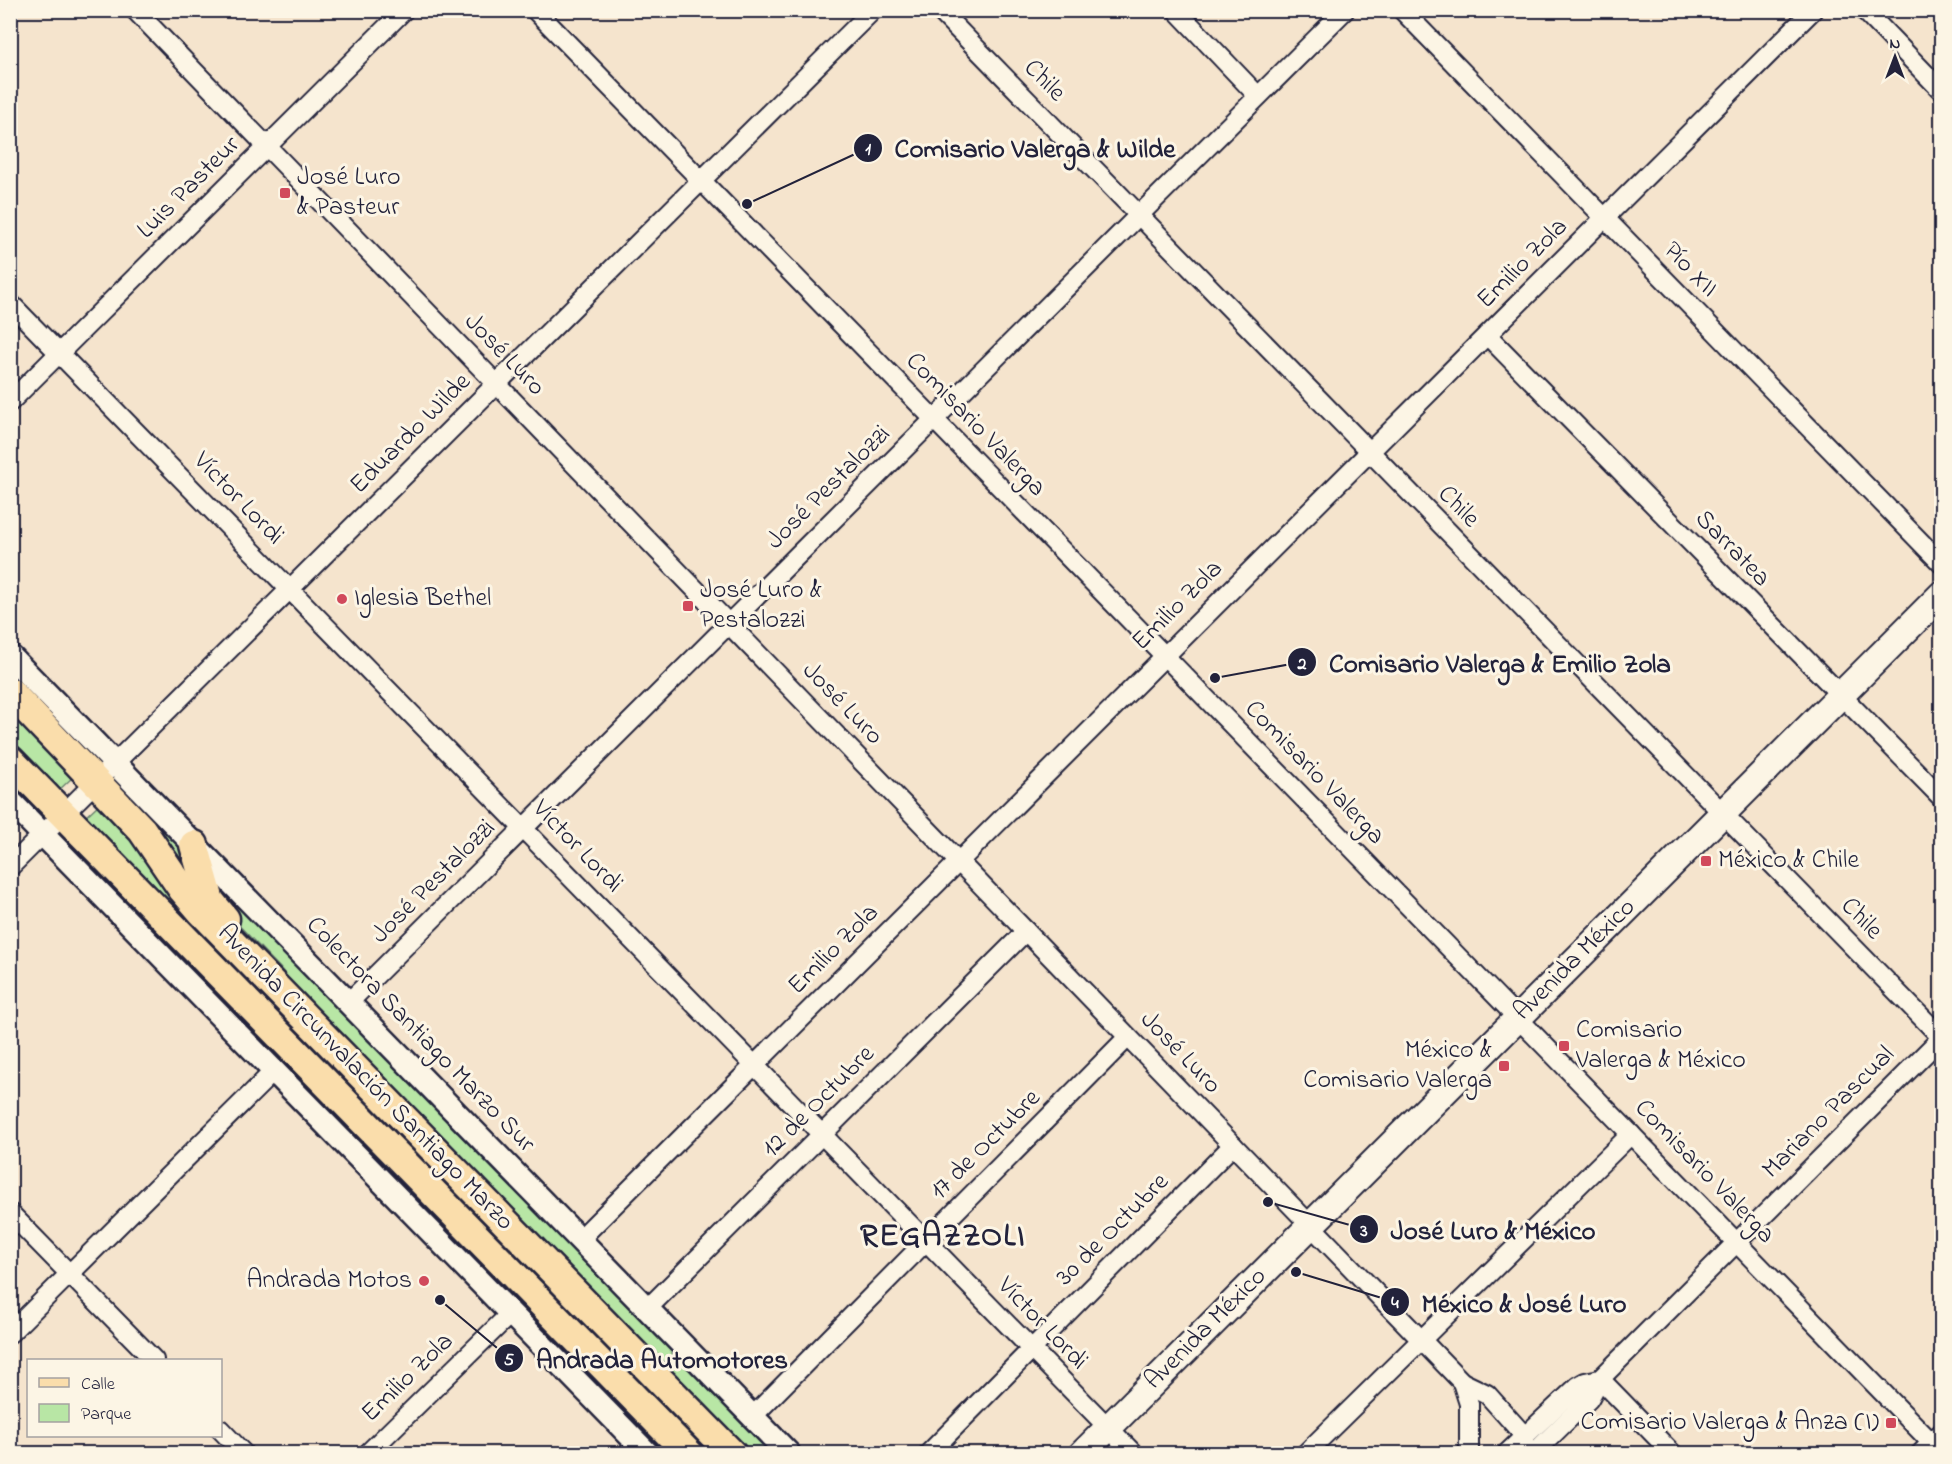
<svg xmlns="http://www.w3.org/2000/svg" width="1952" height="1464" viewBox="0 0 1952 1464" font-family="'Indie Flower',sans-serif">
<style>
.green{fill:#b8e6a5;stroke:#6d8470;stroke-width:1.5}
.lines{fill:none;stroke-linecap:round;stroke-linejoin:round}
.minor-casing{stroke:#22223b;stroke-width:22}
.tertiary-casing{stroke:#22223b;stroke-width:27}
.secondary-casing{stroke:#22223b;stroke-width:30}
.primary-casing{stroke:#22223b;stroke-width:33}
.minor{stroke:#fcf5e5;stroke-width:18}
.tertiary{stroke:#fcf5e5;stroke-width:22}
.secondary{stroke:#fcf5e5;stroke-width:26}
.primary{stroke:#faddab;stroke-width:28}
.poi-dot{fill:#d1495b;stroke:#fcf5e5;stroke-width:2}
.labels{text-anchor:middle;dominant-baseline:central;stroke-width:6;stroke-linejoin:round;paint-order:stroke}
.street-label{font-size:26px;fill:#22223b;stroke:#fcf5e5}
.poi-label{font-size:26px;fill:#22223b;stroke:#fcf5e5;text-anchor:start}
.district-label{font-size:32px;font-weight:bold;letter-spacing:1.5px;fill:#22223b;stroke:#fcf5e5}
.leader{fill:none;stroke:#22223b;stroke-width:2}
.callout-dot{fill:#22223b;stroke:#fcf5e5;stroke-width:2}
.mark-label{font-size:18px;text-anchor:middle;font-weight:bold;fill:#fff}
.callout-label{font-size:27px;text-anchor:middle;font-weight:bold;fill:#22223b;stroke:#fcf5e5;stroke-width:6;stroke-linejoin:round;paint-order:stroke}
</style>
<rect width="100%" height="100%" fill="#f5e4cd"/>
<filter id="ink" filterUnits="userSpaceOnUse"><feTurbulence type="fractalNoise" baseFrequency=".0167" numOctaves="2"/><feDisplacementMap in="SourceGraphic" scale="12" xChannelSelector="R" yChannelSelector="G"/><feConvolveMatrix kernelMatrix="1 2 1 2 8 2 1 2 1" color-interpolation-filters="sRGB"/></filter>
<g filter="url(#ink)">
<g class="green">
<polygon points="10,707 73,777 58,791 53,790 11,745"/>
<polygon points="123,784 183,848 200,894 118,785"/>
<polygon points="99,804 719,1453 703,1453 84,818"/>
<polygon points="209,872 779,1453 747,1453 741,1449 331,1031 280,968 225,911"/>
<polygon points="99,876 147,915 675,1453 660,1453 96,879"/>
</g>
<g class="lines">
<defs>
<g id="minor">
<polyline points="135,10 1462,1382 1469,1404 1469,1454"/>
<polyline points="535,10 1931,1442"/>
<polyline points="939,10 1942,1038"/>
<polyline points="1176,10 1258,96"/>
<polyline points="1402,10 1942,564"/>
<polyline points="1864,10 1942,91"/>
<polyline points="10,303 1134,1454"/>
<polyline points="1487,335 1942,798"/>
<polyline points="10,402 404,10"/>
<polyline points="10,867 873,10"/>
<polyline points="349,1002 1345,10"/>
<polyline points="10,1213 154,1360"/>
<polyline points="580,1239 1813,10"/>
<polyline points="648,1308 1026,931"/>
<polyline points="10,1333 275,1070"/>
<polyline points="1600,1379 1673,1454"/>
<polyline points="1462,1382 1487,1394 1520,1431 1525,1447"/>
<polyline points="753,1416 1128,1037"/>
<polyline points="220,1429 244,1454"/>
<polyline points="367,1454 511,1313"/>
<polyline points="928,1454 1233,1145"/>
<polyline points="1305,1454 1631,1134"/>
<polyline points="1506,1454 1578,1386 1585,1382 1600,1379"/>
<polyline points="1533,1454 1589,1399 1600,1379 1942,1037"/>
<polyline points="1920,1454 1942,1432"/>
</g>
<g id="tertiary">
<polyline points="10,656 789,1454"/>
<polyline points="10,801 648,1454"/>
</g>
<polyline id="secondary" points="1082,1454 1942,594"/>
<g id="primary">
<polyline points="10,692 142,830 183,890 201,911 732,1454"/>
<polyline points="10,760 689,1454"/>
<polyline points="194,845 210,901 225,919"/>
</g>
</defs>
<use href="#minor" class="minor-casing"/>
<use href="#tertiary" class="tertiary-casing"/>
<use href="#secondary" class="secondary-casing"/>
<use href="#primary" class="primary-casing"/>
<use href="#minor" class="minor"/>
<use href="#tertiary" class="tertiary"/>
<use href="#secondary" class="secondary"/>
<use href="#primary" class="primary"/>
</g>
</g>
<g class="poi-dot">
<rect x="279" y="187" width="12" height="12" rx="3"/>
<circle cx="342" cy="599" r="6"/>
<rect x="682" y="600" width="12" height="12" rx="3"/>
<rect x="1700" y="855" width="12" height="12" rx="3"/>
<rect x="1558" y="1040" width="12" height="12" rx="3"/>
<rect x="1498" y="1060" width="12" height="12" rx="3"/>
<circle cx="424" cy="1281" r="6"/>
<rect x="1885" y="1417" width="12" height="12" rx="3"/>
</g>
<g class="labels">
<g class="street-label">
<text transform="translate(1044 81) rotate(46)">Chile</text>
<text transform="translate(189 188) rotate(-45)">Luis Pasteur</text>
<text transform="translate(1523 264) rotate(-45)">Emilio Zola</text>
<text transform="translate(1690 270) rotate(46)">Pío XII</text>
<text transform="translate(504 355) rotate(46)">José Luro</text>
<text transform="translate(975 425) rotate(46)">Comisario Valerga</text>
<text transform="translate(411 434) rotate(-45)">Eduardo Wilde</text>
<text transform="translate(829 488) rotate(-45)">José Pestalozzi</text>
<text transform="translate(238 499) rotate(46)">Víctor Lordi</text>
<text transform="translate(1458 507) rotate(46)">Chile</text>
<text transform="translate(1732 549) rotate(46)">Sarratea</text>
<text transform="translate(1178 606) rotate(-45)">Emilio Zola</text>
<text transform="translate(842 704) rotate(46)">José Luro</text>
<text transform="translate(1314 773) rotate(46)">Comisario Valerga</text>
<text transform="translate(577 847) rotate(46)">Víctor Lordi</text>
<text transform="translate(434 882) rotate(-45)">José Pestalozzi</text>
<text transform="translate(1861 919) rotate(46)">Chile</text>
<text transform="translate(834 950) rotate(-45)">Emilio Zola</text>
<text transform="translate(1575 960) rotate(-45)">Avenida México</text>
<text transform="translate(420 1035) rotate(46)">Colectora Santiago Marzo Sur</text>
<text transform="translate(1180 1053) rotate(46)">José Luro</text>
<text transform="translate(365 1078) rotate(46)">Avenida Circunvalación Santiago Marzo</text>
<text transform="translate(819 1102) rotate(-45)">12 de Octubre</text>
<text transform="translate(1829 1113) rotate(-45)">Mariano Pascual</text>
<text transform="translate(986 1145) rotate(-45)">17 de Octubre</text>
<text transform="translate(1704 1172) rotate(46)">Comisario Valerga</text>
<text transform="translate(1113 1230) rotate(-45)">30 de Octubre</text>
<text transform="translate(1042 1324) rotate(46)">Víctor Lordi</text>
<text transform="translate(1206 1329) rotate(-45)">Avenida México</text>
<text transform="translate(408 1378) rotate(-44)">Emilio Zola</text>
</g>
<g class="poi-label">
<text x="297" y="178">José Luro<tspan x="297" dy="30">&amp; Pasteur</tspan></text>
<text x="700" y="591">José Luro &amp;<tspan x="700" dy="30">Pestalozzi</tspan></text>
<text x="354" y="599">Iglesia Bethel</text>
<text x="1718" y="861">México &amp; Chile</text>
<text x="1576" y="1031">Comisario<tspan x="1576" dy="30">Valerga &amp; México</tspan></text>
<text x="1492" y="1051" text-anchor="end">México &amp;<tspan x="1492" dy="30">Comisario Valerga</tspan></text>
<text x="412" y="1281" text-anchor="end">Andrada Motos</text>
<text x="1879" y="1423" text-anchor="end">Comisario Valerga &amp; Anza (I)</text>
</g>
<g class="district-label">
<text x="943" y="1237">REGAZZOLI</text>
</g>
</g>
<path class="leader" d="M747 204L868 148M1215 678L1302 662M1268 1202L1364 1229M1296 1272L1395 1302M440 1300L509 1358"/>
<g class="callout-dot">
<circle cx="747" cy="204" r="6"/>
<circle cx="1215" cy="678" r="6"/>
<circle cx="1268" cy="1202" r="6"/>
<circle cx="1296" cy="1272" r="6"/>
<circle cx="440" cy="1300" r="6"/>
<circle cx="868" cy="148" r="15"/>
<circle cx="1302" cy="662" r="15"/>
<circle cx="1364" cy="1229" r="15"/>
<circle cx="1395" cy="1302" r="15"/>
<circle cx="509" cy="1358" r="15"/>
</g>
<g class="mark-label">
<text x="868" y="154">1</text>
<text x="1302" y="669">2</text>
<text x="1364" y="1236">3</text>
<text x="1395" y="1308">4</text>
<text x="509" y="1365">5</text>
</g>
<g class="callout-label">
<text x="1035" y="157">Comisario Valerga &amp; Wilde</text>
<text x="1500" y="672">Comisario Valerga &amp; Emilio Zola</text>
<text x="1493" y="1239">José Luro &amp; México</text>
<text x="1524" y="1312">México &amp; José Luro</text>
<text x="662" y="1368">Andrada Automotores</text>
</g>
<rect width="1952" height="1464" fill="none" stroke="#fcf5e5" stroke-width="36"/>
<rect x="18" y="18" width="1916" height="1428" fill="none" stroke="#22223b" stroke-width="2" filter="url(#ink)"/>
<rect x="27" y="1359" width="195" height="78" fill="#fcf5e5" stroke="#a5a1a1" stroke-width="1.5"/>
<rect x="39" y="1378" width="30" height="9" fill="#faddab" stroke="#a5a1a1" stroke-width="1.5"/>
<text x="81" y="1389" font-size="18" fill="#22223b">Calle</text>
<rect x="39" y="1404" width="30" height="18" fill="#b8e6a5" stroke="#a5a1a1" stroke-width="1.5"/>
<text x="81" y="1419" font-size="18" fill="#22223b">Parque</text>
<g transform="translate(1895 57)" stroke="#fcf5e5" stroke-width="4.5" paint-order="stroke">
<path d="M0-4.5L10 22L0 15L-10 22Z" fill="#22223b"/>
<text y="-9" font-size="16" font-weight="bold" text-anchor="middle" fill="#22223b">N</text>
</g>
</svg>
